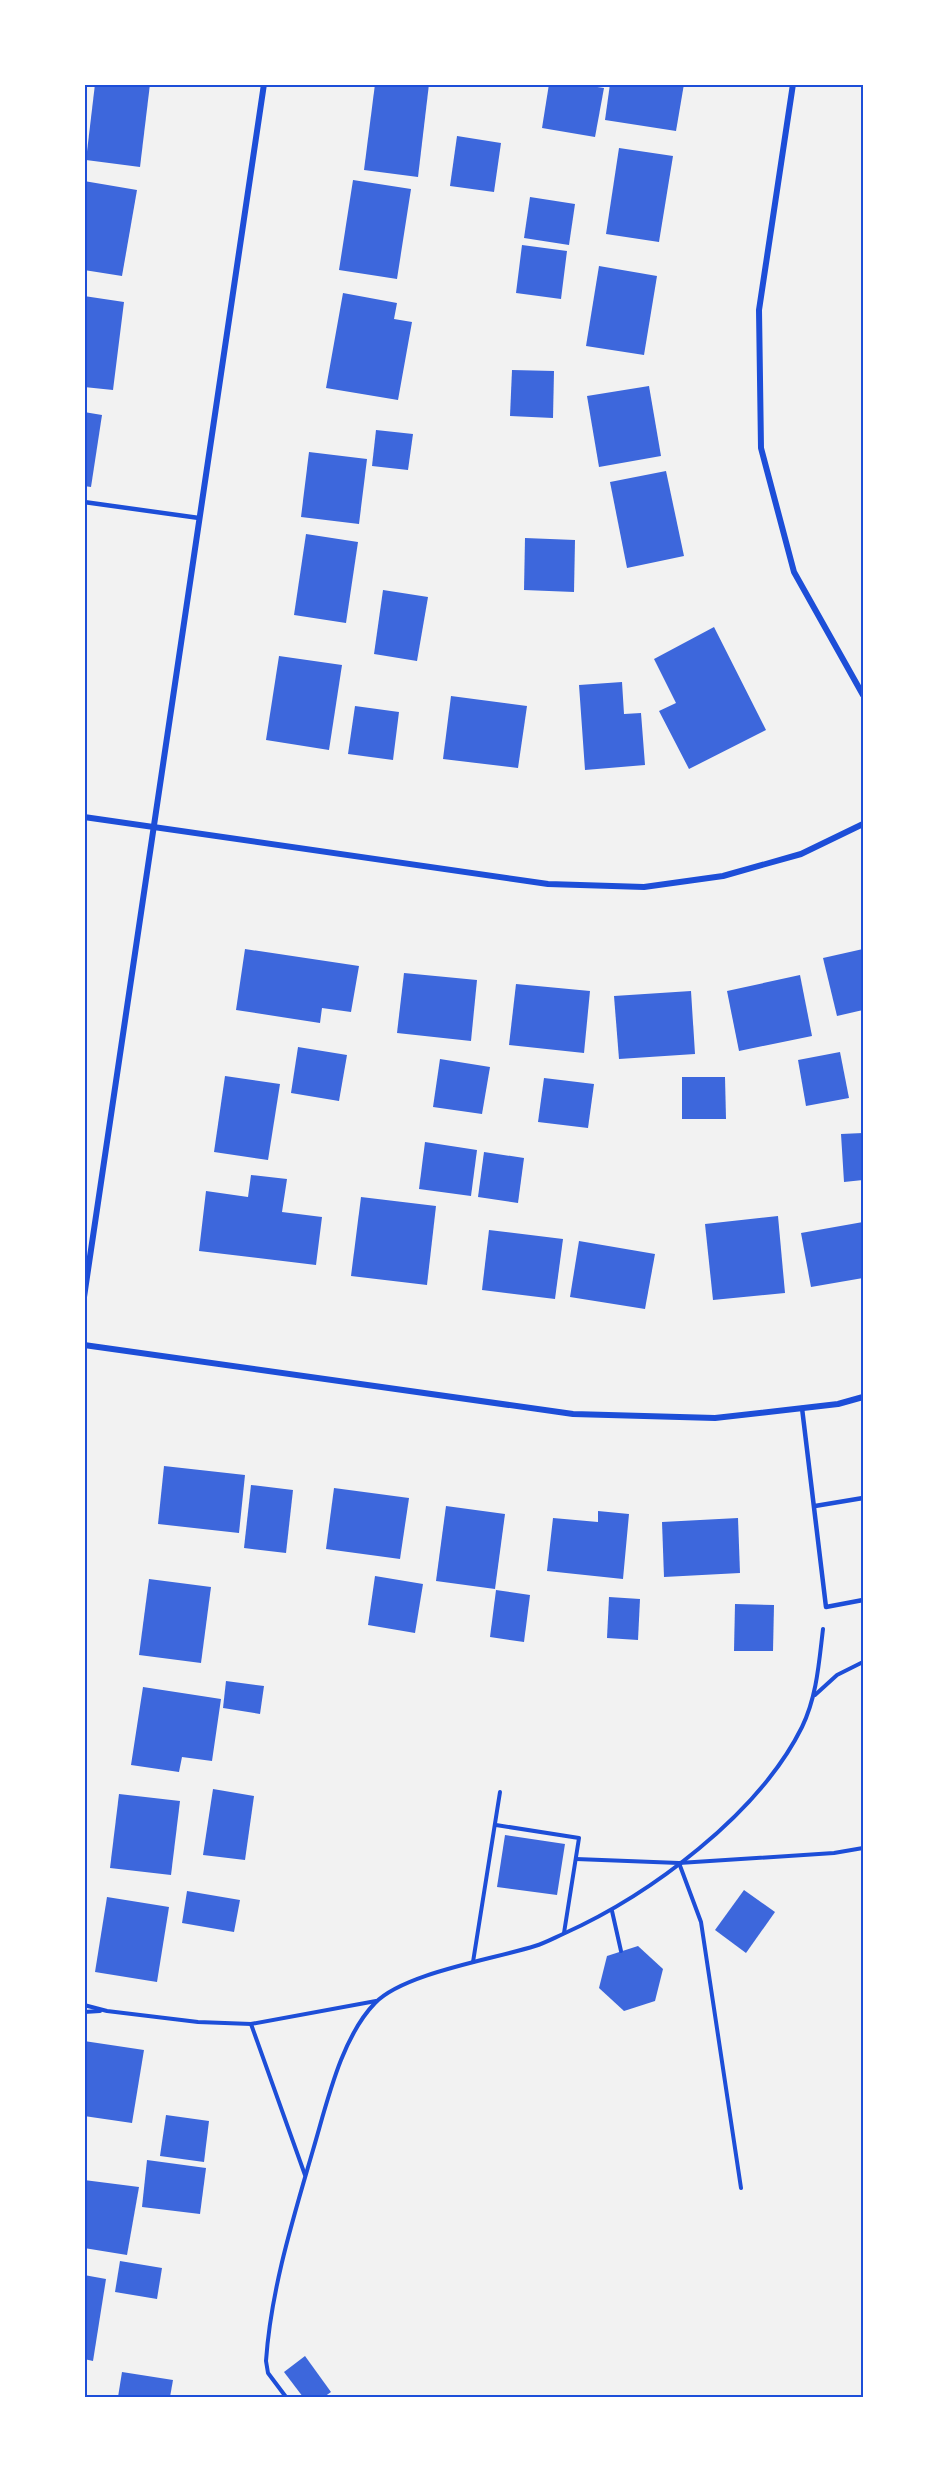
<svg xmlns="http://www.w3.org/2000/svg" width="947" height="2481" viewBox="0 0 947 2481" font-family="'Exo 2',sans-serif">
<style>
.building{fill:#3d67dc}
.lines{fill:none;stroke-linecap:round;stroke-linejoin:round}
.path{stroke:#1d4ed8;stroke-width:4}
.service{stroke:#1d4ed8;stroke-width:4.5}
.minor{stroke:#1d4ed8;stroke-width:6}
.neatline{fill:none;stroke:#1d4ed8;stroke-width:2}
</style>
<rect width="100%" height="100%" fill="#f2f2f2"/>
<g class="building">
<polygon points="95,84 150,84 140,167 86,160"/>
<polygon points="375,84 429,84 418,177 364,170"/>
<polygon points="549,84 577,84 604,88 595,137 542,128"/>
<polygon points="610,84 684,84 676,131 605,120"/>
<polygon points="457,136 501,143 494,192 450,186"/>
<polygon points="619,148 673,156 659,242 606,234"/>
<polygon points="353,180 411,189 397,279 339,270"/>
<polygon points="84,181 137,190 122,276 84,270"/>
<polygon points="530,197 575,204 569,245 524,238"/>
<polygon points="522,245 567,251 561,299 516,293"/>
<polygon points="599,266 657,276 644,355 586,346"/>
<polygon points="343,293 397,303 394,319 412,322 398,400 326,388"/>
<polygon points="84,296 124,302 113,390 84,387"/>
<polygon points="512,370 554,371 553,418 510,416"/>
<polygon points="649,386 661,456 599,467 587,396"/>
<polygon points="84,412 102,415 91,487 84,486"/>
<polygon points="376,430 413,434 408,470 372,466"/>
<polygon points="309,452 367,459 359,524 301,517"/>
<polygon points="666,471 684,556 627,568 610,482"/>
<polygon points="306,534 358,542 346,623 294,615"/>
<polygon points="525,538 575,540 574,592 524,590"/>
<polygon points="383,590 428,597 417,661 374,654"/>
<polygon points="714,627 766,730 689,769 659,711 676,703 654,659"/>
<polygon points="279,656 342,665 329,750 266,740"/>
<polygon points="622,682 624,714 641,713 645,765 585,770 579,685"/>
<polygon points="451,696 527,706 518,768 443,759"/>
<polygon points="355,706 399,712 393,760 348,754"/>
<polygon points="245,949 359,966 351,1012 322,1008 320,1023 236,1010"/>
<polygon points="863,949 863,1010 837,1016 823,958"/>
<polygon points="404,973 477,980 471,1041 397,1033"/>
<polygon points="800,975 812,1036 739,1051 727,991"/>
<polygon points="516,984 590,991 584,1053 509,1045"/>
<polygon points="691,991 695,1054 619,1059 614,996"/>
<polygon points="298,1047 347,1055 339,1101 291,1093"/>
<polygon points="840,1052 849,1098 806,1106 798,1060"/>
<polygon points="440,1059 490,1067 482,1114 433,1107"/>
<polygon points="225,1076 280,1084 268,1160 214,1152"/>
<polygon points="682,1077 725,1077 726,1119 682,1119"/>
<polygon points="544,1078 594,1084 588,1128 538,1122"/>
<polygon points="863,1133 863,1180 844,1182 841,1134"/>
<polygon points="425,1142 477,1150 471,1196 419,1189"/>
<polygon points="484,1152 524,1158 518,1203 478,1197"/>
<polygon points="251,1175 287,1179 282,1212 322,1217 316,1265 199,1251 206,1191 248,1197"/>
<polygon points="361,1197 436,1206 427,1285 351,1276"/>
<polygon points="778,1216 785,1293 713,1300 705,1224"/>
<polygon points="863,1222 863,1278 811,1287 801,1233"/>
<polygon points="489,1230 563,1239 555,1299 482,1290"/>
<polygon points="579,1241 655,1254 645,1309 570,1297"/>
<polygon points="164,1466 245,1475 239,1533 158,1524"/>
<polygon points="251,1485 293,1490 286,1553 244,1548"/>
<polygon points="334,1488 409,1498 400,1559 326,1549"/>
<polygon points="446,1506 505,1514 495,1589 436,1581"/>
<polygon points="598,1511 629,1514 623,1579 547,1571 553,1518 598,1522"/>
<polygon points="738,1518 740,1573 664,1577 662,1522"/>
<polygon points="375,1576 423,1584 415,1633 368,1625"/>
<polygon points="149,1579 211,1587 201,1663 139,1655"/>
<polygon points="496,1590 530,1595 524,1642 490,1637"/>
<polygon points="609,1597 640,1599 638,1640 607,1638"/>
<polygon points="735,1604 774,1605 773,1651 734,1651"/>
<polygon points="226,1681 264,1686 260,1714 223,1708"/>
<polygon points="143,1687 221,1699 212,1761 182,1757 179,1772 131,1765"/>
<polygon points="213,1789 254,1796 245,1860 203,1855"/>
<polygon points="119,1794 180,1801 171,1875 110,1868"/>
<polygon points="505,1835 565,1844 557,1895 497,1887"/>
<polygon points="744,1890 775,1912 746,1953 715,1930"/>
<polygon points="187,1891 240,1900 234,1932 182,1923"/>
<polygon points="107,1897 169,1907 157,1982 95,1972"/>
<polygon points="638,1946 663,1969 655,2001 624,2011 599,1988 607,1956"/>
<polygon points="84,2041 144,2050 132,2123 84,2116"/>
<polygon points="166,2115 209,2121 204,2162 160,2156"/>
<polygon points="147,2160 206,2168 200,2214 142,2207"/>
<polygon points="84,2180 139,2187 127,2255 84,2248"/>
<polygon points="120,2261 162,2268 157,2299 115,2292"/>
<polygon points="84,2275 106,2279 93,2361 84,2359"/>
<polygon points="305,2356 331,2392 324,2397 303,2397 284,2372"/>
<polygon points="122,2372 173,2380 170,2397 118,2397"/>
</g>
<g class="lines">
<g class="path">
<polyline points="815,1695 837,1675 863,1662"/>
<polyline points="496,1825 579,1838 564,1933"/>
<polyline points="576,1859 679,1863 834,1853 863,1848"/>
<polyline points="679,1863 701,1922 741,2188"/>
<polyline points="612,1911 621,1951"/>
<polyline points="473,1962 500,1792"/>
<polyline points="84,2005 107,2011 198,2022 251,2024 376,2001"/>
<polyline points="84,2012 100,2011"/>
<polyline points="251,2024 305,2175"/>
<path d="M286 2397 268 2373 266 2361C271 2289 293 2219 313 2150 327 2103 341 2038 375 2003 404 1973 494 1959 535 1946 545 1943 554 1938 563 1934 650 1895 759 1814 802 1727 817 1696 819 1662 823 1629"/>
</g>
<g class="service">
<polyline points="84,502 199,518"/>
<polyline points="802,1408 826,1607 863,1600"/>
<polyline points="815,1506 863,1498"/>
</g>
<g class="minor">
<polyline points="793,84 759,310 761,448 794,572 863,695"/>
<polyline points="84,817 548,884 644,887 723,876 801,854 863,824"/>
<polyline points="84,1297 264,84"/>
<polyline points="84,1345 573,1414 715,1418 838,1404 863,1397"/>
</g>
</g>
<rect width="947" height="2481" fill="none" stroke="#ffffff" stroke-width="171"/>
<rect x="86" y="86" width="776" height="2310" class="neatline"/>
</svg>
